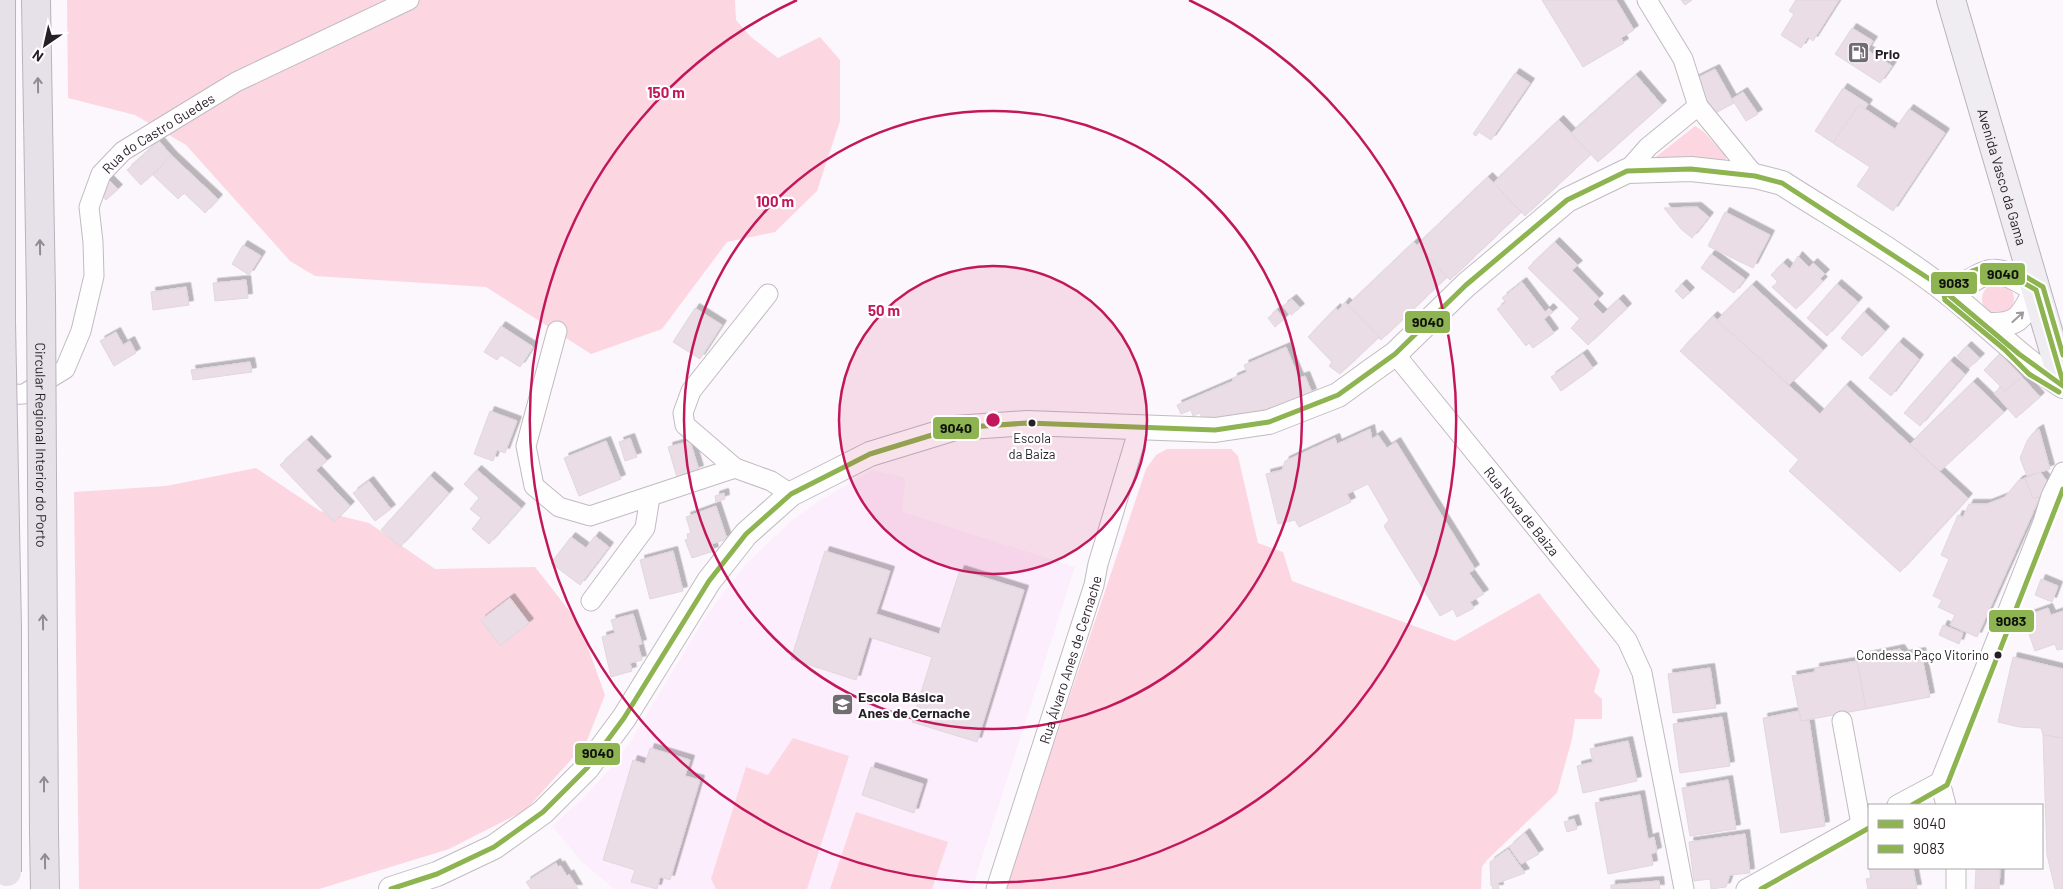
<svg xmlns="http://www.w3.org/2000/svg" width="2063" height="889" viewBox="0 0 2063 889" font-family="Barlow,sans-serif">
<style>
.built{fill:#fdeefd}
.green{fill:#fcd7e2}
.building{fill:#eadde5;stroke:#e0d8dd;filter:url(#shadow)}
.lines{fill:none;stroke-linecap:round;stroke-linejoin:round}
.minor-casing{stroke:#c1bbc1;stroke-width:21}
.tertiary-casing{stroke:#c1bbc1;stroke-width:26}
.primary-casing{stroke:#b9b2bd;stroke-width:30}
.motorway-casing{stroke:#b9b2bd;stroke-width:30}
.minor{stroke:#fffeff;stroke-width:19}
.tertiary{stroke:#fffeff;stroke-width:24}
.primary{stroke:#efedf2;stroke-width:28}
.motorway{stroke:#e6e1e9;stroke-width:28}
.motorway-bridge-casing{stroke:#b9b2bd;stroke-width:30;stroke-linecap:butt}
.motorway-bridge{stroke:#e6e1e9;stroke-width:28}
.bus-1-casing{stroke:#fff;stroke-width:9}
.bus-2-casing{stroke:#fff;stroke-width:9}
.bus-1{stroke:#8db450;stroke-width:5}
.bus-2{stroke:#8db450;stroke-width:5}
.oneway{stroke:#908a92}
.oneway2{stroke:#9e9a9e}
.ring{fill:none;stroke:#c2185b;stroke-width:2.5}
.bus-dot{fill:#271f27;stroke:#fff;stroke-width:2}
.labels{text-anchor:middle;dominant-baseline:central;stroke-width:4.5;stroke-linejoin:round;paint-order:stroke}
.bus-label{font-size:13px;fill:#271f27;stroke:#fff}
.poi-label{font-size:14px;font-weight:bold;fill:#271f27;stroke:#fff;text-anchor:start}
.street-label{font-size:14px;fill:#271f27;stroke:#fff}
.centre{fill:#c2185b;stroke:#fff;stroke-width:2.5}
.ring-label{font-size:15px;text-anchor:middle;font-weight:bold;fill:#c2185b;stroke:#fff;stroke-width:4.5;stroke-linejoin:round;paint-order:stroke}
.line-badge{stroke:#fff;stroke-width:2}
.pale-badge-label{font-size:14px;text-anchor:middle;font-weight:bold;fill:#111}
</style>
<defs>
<filter id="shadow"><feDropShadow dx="4.5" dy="-4.5" stdDeviation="0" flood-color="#0004"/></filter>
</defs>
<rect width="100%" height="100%" fill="#fcf7fc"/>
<polygon class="built" points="873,470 905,478 902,512 1075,567 972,889 614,889 582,862 552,826 581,800 610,769 631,741 704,619 744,566 791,521 817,502"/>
<g class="green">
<polygon points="67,0 735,0 736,20 751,37 778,58 820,37 840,60 840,121 817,191 778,229 775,232 727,242 662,329 591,354 486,287 315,276 290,261 186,145 135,115 68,98"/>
<polygon points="1695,126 1703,131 1726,156 1726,160 1692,158 1652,160"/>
<circle cx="1998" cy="299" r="16"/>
<polygon points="1167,449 1231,449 1238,456 1258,543 1283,552 1292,581 1455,641 1539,593 1600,670 1594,692 1602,699 1602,719 1575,719 1572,739 1557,793 1487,860 1482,867 1481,889 1005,889 1146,469 1156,455"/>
<polygon points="256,468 320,511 369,523 435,569 535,567 579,623 605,695 586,743 526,810 449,849 319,889 79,889 74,492 166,486"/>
<polygon points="793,738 849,756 807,889 716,889 711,879 746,767 768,775"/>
<polygon points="856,812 948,842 932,889 830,889"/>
</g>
<g class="building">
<polygon points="1542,0 1616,0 1634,30 1621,38 1624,43 1583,67"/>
<polygon points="1681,0 1692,0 1685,5"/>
<polygon points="1796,0 1839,0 1813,41 1808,37 1801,48 1781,35 1794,14 1789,11"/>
<polygon points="1852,28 1873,41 1867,50 1892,66 1880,83 1835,54"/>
<polygon points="1715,69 1734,103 1712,115 1693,80"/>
<polygon points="1515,73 1530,83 1491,140 1479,132 1476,136 1473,134"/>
<polygon points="1636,75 1662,105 1598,162 1571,133"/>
<polygon points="1843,88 1868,104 1839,147 1815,131"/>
<polygon points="1743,92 1758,114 1746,121 1732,99"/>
<polygon points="1859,105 1895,129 1909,109 1945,133 1893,211 1857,186 1870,167 1833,143"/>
<polygon points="1559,120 1591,154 1525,216 1493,183"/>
<polygon points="159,141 172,156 141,185 127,170"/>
<polygon points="171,155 218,199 205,213 184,193 178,199 153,175"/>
<polygon points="1488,177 1521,212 1450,280 1417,245"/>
<polygon points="108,179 118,189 106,200 97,189"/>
<polygon points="1697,207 1709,217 1692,238 1681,229 1664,208"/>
<polygon points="1725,212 1770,235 1753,268 1708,246"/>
<polygon points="1414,242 1447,277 1381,340 1348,305"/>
<polygon points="1555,242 1578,265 1572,270 1599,298 1593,304 1603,314 1619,299 1627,308 1588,345 1571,328 1580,319 1528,268"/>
<polygon points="243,245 261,256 249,275 232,264"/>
<polygon points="1711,254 1745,279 1734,293 1701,268"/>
<polygon points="1798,256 1809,267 1813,263 1825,274 1820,279 1823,281 1796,309 1772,287 1778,282 1771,275 1783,263 1790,269"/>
<polygon points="246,280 248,298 215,301 213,283"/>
<polygon points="1522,282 1545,312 1549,308 1553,312 1544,319 1554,333 1533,348 1529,343 1526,346 1497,309 1506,302 1502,298"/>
<polygon points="1682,284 1690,292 1683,299 1675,291"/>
<polygon points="1837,284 1858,302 1827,336 1807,318"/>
<polygon points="1752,285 1823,350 1789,385 1717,320"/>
<polygon points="186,287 189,305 153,310 151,292"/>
<polygon points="1292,299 1300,308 1291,315 1283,306"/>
<polygon points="1345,302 1379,337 1340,374 1329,366 1332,362 1308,337 1336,308 1338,311"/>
<polygon points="695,308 722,325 700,359 673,342"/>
<polygon points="1277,310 1284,319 1275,327 1268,318"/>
<polygon points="1864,312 1885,331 1862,356 1841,338"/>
<polygon points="1713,316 1820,414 1846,385 1968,498 1900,572 1789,471 1799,460 1680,351"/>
<polygon points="501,326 533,347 520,367 501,355 497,360 484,352"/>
<polygon points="116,332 123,345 130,341 136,353 114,366 100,341"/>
<polygon points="1899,342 1919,359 1891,396 1869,378"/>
<polygon points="1967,346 1980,358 1969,368 1957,356"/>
<polygon points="1286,347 1299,378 1305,376 1312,393 1267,412 1265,409 1248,416 1247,413 1231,420 1225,420 1223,416 1214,420 1213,416 1202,418 1200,413 1193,416 1191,410 1181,414 1177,405 1233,381 1233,378 1247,372 1244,365"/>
<polygon points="1583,354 1593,368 1561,391 1551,377"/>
<polygon points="2000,354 2022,377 2005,391 1984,370"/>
<polygon points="1950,361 1965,374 1920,426 1904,413"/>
<polygon points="250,362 252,372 193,380 191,370"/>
<polygon points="2022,377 2040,397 2016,418 1994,393 2001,387 2005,391"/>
<polygon points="1973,382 2004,412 1940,471 1910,444"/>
<polygon points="490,411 517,421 505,453 497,450 493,461 474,454"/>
<polygon points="1370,429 1372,439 1378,435 1387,448 1396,442 1475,569 1469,573 1484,594 1470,602 1474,608 1457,617 1453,609 1440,616 1384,526 1389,520 1368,484 1347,494 1351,502 1299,527 1295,520 1278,524 1266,474 1282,470 1285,461 1335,438 1337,444"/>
<polygon points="2039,429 2050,469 2027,476 2020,458 2027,441 2033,433"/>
<polygon points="630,438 637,457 625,461 619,442"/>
<polygon points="307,440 327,461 316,470 350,506 334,522 280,465"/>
<polygon points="606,441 621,479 579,496 564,458"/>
<polygon points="690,441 699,470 677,477 668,447"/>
<polygon points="477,470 521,508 489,544 472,529 481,518 470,509 479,498 464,484"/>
<polygon points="2040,472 2047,481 2046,487 2040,497 2033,498 2025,478"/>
<polygon points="430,476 449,493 400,547 381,530"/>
<polygon points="2025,478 2033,498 2040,497 1977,637 1950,625 1955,615 1938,607 1942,600 1933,596 1949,559 1941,555 1958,515 1963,517 1969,504 1987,504 2005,497 2018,481"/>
<polygon points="369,481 391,509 375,521 353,493"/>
<polygon points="724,493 725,499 716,502 715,496"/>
<polygon points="716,506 727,539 712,544 714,551 692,558 685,540 688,539 687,534 691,533 686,517"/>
<polygon points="595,536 609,547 580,585 551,563 571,537 586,548"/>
<polygon points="673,551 683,591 650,599 640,560"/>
<polygon points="825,551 890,571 876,614 939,634 960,570 1024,590 977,742 912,722 932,657 869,637 856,680 791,659"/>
<polygon points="2041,579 2058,586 2052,602 2035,595"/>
<polygon points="510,598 529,623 500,646 481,620"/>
<polygon points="2048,608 2051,615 2063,611 2063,649 2057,650 2055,644 2035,651 2023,617"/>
<polygon points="633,614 642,644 638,645 642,660 630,663 632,671 611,677 602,637 615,633 611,620"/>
<polygon points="1943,625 1963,633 1959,644 1939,635"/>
<polygon points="1900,649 1904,655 1921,652 1930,697 1866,709 1856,658"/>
<polygon points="2013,657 2063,669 2063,738 2043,735 2041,728 2019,727 1998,722"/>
<polygon points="1857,661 1866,709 1801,721 1792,676 1815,672 1815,668"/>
<polygon points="1710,668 1716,708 1673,713 1668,674"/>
<polygon points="1799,711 1801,721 1809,720 1825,826 1781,833 1763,718"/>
<polygon points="1722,717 1730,766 1680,773 1673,724"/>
<polygon points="2043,735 2063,738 2063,889 2055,889 2047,855"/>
<polygon points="1628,741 1637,781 1583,793 1577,766 1593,762 1590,749"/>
<polygon points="650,748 690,760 685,776 700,780 670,880 660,877 657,889 631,882 635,870 603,860 633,760 645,764"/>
<polygon points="871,767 923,784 914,813 862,795"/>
<polygon points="1728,780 1736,829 1690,836 1682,788"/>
<polygon points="1640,795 1648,839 1654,837 1657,852 1651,854 1653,865 1608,874 1595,803"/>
<polygon points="1574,819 1577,829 1567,832 1564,822"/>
<polygon points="1525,833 1539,854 1521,864 1509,847"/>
<polygon points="1745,834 1750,873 1730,875 1726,887 1711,889 1710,879 1694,881 1689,842"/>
<polygon points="1508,849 1525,873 1498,883 1499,889 1493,889 1492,885 1491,886 1490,862"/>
<polygon points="556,863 558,867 560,865 567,876 569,874 578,889 531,889 526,882"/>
<polygon points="1868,863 1869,868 1913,868 1917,889 1868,889 1866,879 1871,878"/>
<polygon points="1976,868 2000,869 1999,889 1975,889"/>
<polygon points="1659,881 1660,889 1611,889 1611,885"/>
</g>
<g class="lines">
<defs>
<g id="minor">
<polyline points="1647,0 1683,59 1698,106 1755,176"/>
<polyline points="1627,171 1648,147 1698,106"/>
<polyline points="557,331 526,446 534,486 559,507 590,516 735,468 771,481 791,494"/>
<path id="s1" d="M1395 354 1627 640 1642 673 1684 889"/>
<path id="s2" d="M0 395 24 394 65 369 81 331 94 276 93 242 89 207 101 174 123 151 236 82 409 0"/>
<polyline points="735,468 685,425 683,413 691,391 768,294"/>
<polyline points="591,601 645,528 650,497"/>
<polyline points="1842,721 1861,824"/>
<polyline points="1940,782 1946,805"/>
<polyline points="1897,805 1940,782 2043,522 2051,496 2063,472"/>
<polyline points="1956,868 1956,889"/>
<path id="s3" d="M996 889 1094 585 1098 564 1139 428"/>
<polyline points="1746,889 1869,820"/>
</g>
<g id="tertiary">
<path d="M1950 294C1993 267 1991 263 2036 290 2022 316 2020 326 1988 325"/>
<path d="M391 889 437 874 494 847 543 812 587 768 624 718 709 581 746 534 791 494 870 454 955 428 1027 423 1215 430 1269 422 1338 395 1371 371 1395 354 1466 285 1567 200 1627 171 1691 169 1755 176 1782 183C1838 219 1898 253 1951 295 1988 325 2022 360 2063 386"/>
</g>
<g id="primary">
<path id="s4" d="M1951 0 2063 382"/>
</g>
<g id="motorway">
<polyline points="36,0 41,296"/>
<polyline points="1,322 1,0"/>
<polyline points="44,833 45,889"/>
</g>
</defs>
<use href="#minor" class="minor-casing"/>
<use href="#tertiary" class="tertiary-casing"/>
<use href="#primary" class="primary-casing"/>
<use href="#motorway" class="motorway-casing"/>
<use href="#minor" class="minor"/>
<use href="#tertiary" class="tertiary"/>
<use href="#primary" class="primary"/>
<use href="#motorway" class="motorway"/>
<defs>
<g id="motorway-bridge">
<path id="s5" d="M41 296 44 833"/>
<polyline points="1,322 7,628 7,872"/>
</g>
</defs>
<use href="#motorway-bridge" class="motorway-bridge-casing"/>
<use href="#motorway-bridge" class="motorway-bridge"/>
<defs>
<g id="bus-1">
<path d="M1950 294C1990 268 1994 265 2036 290L2063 382"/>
<polyline points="391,889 437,874 494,847 543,812 587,768 624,718 709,581 746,534 791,494 870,454 955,428 1027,423 1215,430 1269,422 1338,395 1395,354 1466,285 1567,200 1627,171 1691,169 1755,176 1782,183 1931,280 2019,354 2063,386"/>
</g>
<g id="bus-2">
<polyline points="2059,392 2029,374 2004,349 1945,300 1943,290 1972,271 1992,264 2013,269 2043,287 2063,355"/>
<polyline points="1912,805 1947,785 2063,489"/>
<polyline points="1761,889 1869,828"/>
</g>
</defs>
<use href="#bus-1" class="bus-1-casing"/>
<use href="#bus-2" class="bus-2-casing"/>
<use href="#bus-1" class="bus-1"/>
<use href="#bus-2" class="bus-2"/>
</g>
<defs><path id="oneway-shaft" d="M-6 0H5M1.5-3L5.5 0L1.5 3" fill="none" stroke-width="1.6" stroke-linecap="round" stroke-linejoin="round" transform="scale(1.25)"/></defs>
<g class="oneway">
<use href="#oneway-shaft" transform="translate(38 85) rotate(-91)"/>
<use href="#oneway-shaft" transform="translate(40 247) rotate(-91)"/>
<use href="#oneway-shaft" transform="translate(43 622) rotate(-91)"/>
<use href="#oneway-shaft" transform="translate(44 784) rotate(-90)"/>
<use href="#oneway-shaft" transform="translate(45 861) rotate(-91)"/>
</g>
<use class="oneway2" href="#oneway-shaft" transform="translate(2018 317) rotate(-42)"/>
<circle cx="993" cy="420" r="154" fill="#c2185b" fill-opacity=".12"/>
<g class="ring">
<circle cx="993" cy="420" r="154"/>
<circle cx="993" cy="420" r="309"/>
<path d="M1189 0A463 463 0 1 1 797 0"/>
</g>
<defs>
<symbol id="fuel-square" viewBox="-11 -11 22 22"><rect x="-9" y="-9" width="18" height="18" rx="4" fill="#726b72" stroke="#fff"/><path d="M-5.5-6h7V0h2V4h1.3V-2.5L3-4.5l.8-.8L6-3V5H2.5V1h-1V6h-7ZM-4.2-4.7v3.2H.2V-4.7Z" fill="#fff"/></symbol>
<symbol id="school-square" viewBox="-11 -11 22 22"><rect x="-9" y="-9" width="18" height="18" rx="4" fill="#726b72" stroke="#fff"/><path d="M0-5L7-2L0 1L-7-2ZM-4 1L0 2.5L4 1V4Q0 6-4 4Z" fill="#fff"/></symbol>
</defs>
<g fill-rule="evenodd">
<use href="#fuel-square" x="1846" y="40" width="25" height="25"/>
<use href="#school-square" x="830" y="692" width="25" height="25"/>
</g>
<g class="bus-dot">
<circle cx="1032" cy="423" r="4.5"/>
<circle cx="1998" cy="655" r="4.5"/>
</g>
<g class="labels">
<g class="bus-label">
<text x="1032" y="438">Escola<tspan x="1032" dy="16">da Baiza</tspan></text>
<text x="1989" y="655" text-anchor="end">Condessa Paço Vitorino</text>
</g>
<g class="poi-label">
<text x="1875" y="53">Prio</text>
<text x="858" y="696">Escola Básica<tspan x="858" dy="16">Anes de Cernache</tspan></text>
</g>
<g class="street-label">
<text stroke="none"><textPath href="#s2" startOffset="345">Rua do Castro Guedes</textPath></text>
<text stroke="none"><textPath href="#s4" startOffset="184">Avenida Vasco da Gama</textPath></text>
<text stroke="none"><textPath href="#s5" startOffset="149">Circular Regional Interior do Porto</textPath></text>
<text stroke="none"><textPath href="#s1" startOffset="202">Rua Nova de Baiza</textPath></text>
<text stroke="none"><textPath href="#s3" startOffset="241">Rua Álvaro Anes de Cernache</textPath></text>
</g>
</g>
<circle cx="993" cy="420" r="8" class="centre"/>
<g class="ring-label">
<text x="666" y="98">150 m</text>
<text x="775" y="207">100 m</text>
<text x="884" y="316">50 m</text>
</g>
<g class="line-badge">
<rect x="1979" y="262" width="47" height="24" rx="5" fill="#8db450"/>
<rect x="1930" y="271" width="48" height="24" rx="5" fill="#8db450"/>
<rect x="1404" y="310" width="47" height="24" rx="5" fill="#8db450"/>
<rect x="932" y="416" width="48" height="24" rx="5" fill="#8db450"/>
<rect x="1988" y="609" width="47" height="24" rx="5" fill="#8db450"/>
<rect x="574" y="742" width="47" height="24" rx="5" fill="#8db450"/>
</g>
<g class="pale-badge-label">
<text x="2003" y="279">9040</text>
<text x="1954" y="288">9083</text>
<text x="1428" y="327">9040</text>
<text x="956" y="433">9040</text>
<text x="2011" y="626">9083</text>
<text x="598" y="758">9040</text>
</g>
<rect x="1868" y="804" width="175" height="65" fill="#ffffff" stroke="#a9a5a9"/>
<rect x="1878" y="820" width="25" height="8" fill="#8db450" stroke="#a9a5a9"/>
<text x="1913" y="829" font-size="15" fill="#271f27">9040</text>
<rect x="1878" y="845" width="25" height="8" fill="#8db450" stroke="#a9a5a9"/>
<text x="1913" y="854" font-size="15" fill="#271f27">9083</text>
<g transform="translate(45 45) rotate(214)" stroke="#ffffff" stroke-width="4" paint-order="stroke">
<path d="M0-4L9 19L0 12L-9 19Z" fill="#271f27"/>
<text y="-8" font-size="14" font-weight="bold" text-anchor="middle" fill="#271f27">N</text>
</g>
</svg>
